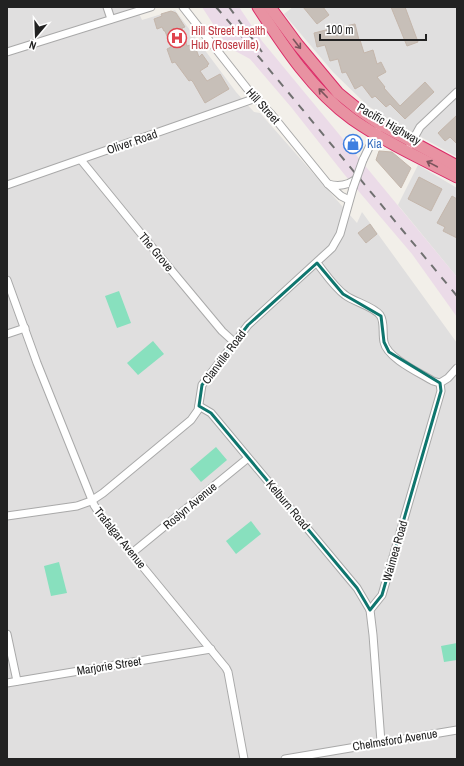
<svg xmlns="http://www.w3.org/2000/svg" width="464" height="766" viewBox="0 0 464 766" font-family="'Archivo Narrow',sans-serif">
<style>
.residential{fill:#e0dfdf}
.industrial{fill:#ebdbe8}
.pitch{fill:#88e0be}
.building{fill:#c7bfb8;stroke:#c4b6ab}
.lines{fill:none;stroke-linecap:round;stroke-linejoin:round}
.minor-casing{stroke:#a9a9a9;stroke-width:9}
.highway-casing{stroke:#dc2a67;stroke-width:13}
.minor{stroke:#fff;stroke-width:7}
.highway{stroke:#e892a2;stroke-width:11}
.rail{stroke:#707070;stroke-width:2;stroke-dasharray:8 8;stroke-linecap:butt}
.minor-bridge-casing{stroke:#a9a9a9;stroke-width:9;stroke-linecap:butt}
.minor-bridge{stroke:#fff;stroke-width:7}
.oneway{stroke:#7b545c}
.marked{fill:none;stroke:#0f766e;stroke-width:3;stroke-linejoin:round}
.labels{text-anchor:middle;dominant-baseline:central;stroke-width:4;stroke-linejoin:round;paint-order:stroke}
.health-label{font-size:12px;fill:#be3a42;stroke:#fff;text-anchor:start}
.street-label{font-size:12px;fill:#222;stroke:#fff}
.shop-label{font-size:12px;fill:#366cbe;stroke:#fff;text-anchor:start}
</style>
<rect width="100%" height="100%" fill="#f2efe9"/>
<g class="residential">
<polygon points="7,7 136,7 142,20 175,10 236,92 254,112 260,113 357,223 362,212 457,343 457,759 7,759"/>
<polygon points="293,7 457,7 457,157 385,117 368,106 333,72 284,14"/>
<polygon points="418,165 457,188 457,277 398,205"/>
</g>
<polygon class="industrial" points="202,7 239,7 262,41 457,277 457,317 412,254 344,174 291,107 250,59 228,47"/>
<g class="pitch">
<polygon points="119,291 131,323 117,328 105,296"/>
<polygon points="153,341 164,354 138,375 127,363"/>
<polygon points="216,447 227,460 201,482 190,469"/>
<polygon points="251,521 261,534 236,554 226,541"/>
<polygon points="59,562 67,593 51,596 44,566"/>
<polygon points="457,643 457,660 444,662 441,646"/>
</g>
<g class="building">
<polygon points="303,7 323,7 329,15 317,24"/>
<polygon points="391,7 405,7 418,42 407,46"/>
<polygon points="171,11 176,13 185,27 182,28 187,46 194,44 199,57 202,54 209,64 207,65 208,66 200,71 207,81 220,74 229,89 205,103 193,82 191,80 189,81 175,62 172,63 167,49 171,47 165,31 164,31 162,27 157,29 154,19 162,16 161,14"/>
<polygon points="355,24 359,40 360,40 364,53 373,50 377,64 381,62 386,72 377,77 385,87 384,88 400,106 425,82 434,92 405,119 390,104 386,107 375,96 372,98 362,85 355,89 346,72 342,73 338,59 330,61 325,45 317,47 314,33 338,27 343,33 341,27"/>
<polygon points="457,115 457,144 450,137 445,141 438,133"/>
<polygon points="379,151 392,152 411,168 401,188 376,160"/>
<polygon points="419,177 442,189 431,211 408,199"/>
<polygon points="452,196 457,199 457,238 443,231 445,227 437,223"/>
<polygon points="370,224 377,234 366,243 358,233"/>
</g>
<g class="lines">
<defs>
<g id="minor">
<polyline points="107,7 111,19"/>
<polyline points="183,7 249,91 272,115 328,184 341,196 349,200"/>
<polyline points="7,52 151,7"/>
<polyline points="410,145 420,127 457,92"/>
<polyline points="81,160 147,241 222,331 234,342"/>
<polyline points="363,160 377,131"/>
<path d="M328 184C339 187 348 186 357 178"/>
<polyline points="7,185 256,98"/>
<path d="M317 263C325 273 334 287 345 295 354 302 373 306 380 315 385 322 382 333 384 342 387 358 420 373 433 381L440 383"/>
<polyline points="7,280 37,363 94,505 101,516 226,668 228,672 244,759"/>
<polyline points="7,334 25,328"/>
<polyline points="440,383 448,378 457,368"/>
<polyline points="199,406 211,413 357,588 370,610"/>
<polyline points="7,516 77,506 91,501 103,493 191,420 198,410 202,385 248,325 332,248 340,234 353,188"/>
<polyline points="132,553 248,458"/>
<polyline points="7,634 17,681"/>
<polyline points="7,683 211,649"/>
<polyline points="381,742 373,635 370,610 382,595 441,391 440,383"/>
<polyline points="285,759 457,730"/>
</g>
<g id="highway">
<path d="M258 7C284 47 313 91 352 119 385 142 422 159 457 177"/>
<polyline points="270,7 298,45 338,93 359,110 381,125 457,166"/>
</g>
</defs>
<use href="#minor" class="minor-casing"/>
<use href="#highway" class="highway-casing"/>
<use href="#minor" class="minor"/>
<use href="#highway" class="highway"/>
<g class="rail">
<polyline points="216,7 244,39 457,296"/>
<polyline points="229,7 262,52"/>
</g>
<defs>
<polyline id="minor-bridge" points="353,188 363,160"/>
</defs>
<use href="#minor-bridge" class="minor-bridge-casing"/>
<use href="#minor-bridge" class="minor-bridge"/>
</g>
<defs><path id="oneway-shaft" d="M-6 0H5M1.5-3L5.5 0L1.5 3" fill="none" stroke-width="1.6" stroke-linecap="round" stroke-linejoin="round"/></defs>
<g class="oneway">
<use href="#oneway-shaft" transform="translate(297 44) rotate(52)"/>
<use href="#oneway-shaft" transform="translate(323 93) rotate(-134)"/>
<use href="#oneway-shaft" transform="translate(432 164) rotate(-152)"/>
</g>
<path class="marked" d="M317 263 343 294 381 316 384 342 389 352 440 383 441 391 382 595 370 610 357 588 211 413 199 406 202 385 248 325Z"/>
<defs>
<symbol id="hospital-ring" viewBox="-11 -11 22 22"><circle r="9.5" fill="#fff" stroke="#e0444e" stroke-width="1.5"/><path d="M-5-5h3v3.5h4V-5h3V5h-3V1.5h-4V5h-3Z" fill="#e0444e"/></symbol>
<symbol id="shop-ring" viewBox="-11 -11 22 22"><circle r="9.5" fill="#fff" stroke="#3f7fe0" stroke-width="1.5"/><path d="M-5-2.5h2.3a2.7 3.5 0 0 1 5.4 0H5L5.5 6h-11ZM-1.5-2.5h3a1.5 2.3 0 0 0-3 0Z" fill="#3f7fe0"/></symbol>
</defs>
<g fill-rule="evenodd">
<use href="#hospital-ring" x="166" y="27" width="22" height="22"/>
<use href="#shop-ring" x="342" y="133" width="22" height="22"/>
</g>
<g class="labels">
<g class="health-label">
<text x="191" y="31">Hill Street Health<tspan x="191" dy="14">Hub (Roseville)</tspan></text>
</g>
<g class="street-label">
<text transform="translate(263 106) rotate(48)">Hill Street</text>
<text transform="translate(389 124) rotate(30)">Pacific Highway</text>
<text transform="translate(132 142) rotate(-19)">Oliver Road</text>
<text transform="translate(156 252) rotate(50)">The Grove</text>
<text transform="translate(224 357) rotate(-53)">Clanville Road</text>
<text transform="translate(288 505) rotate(50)">Kelburn Road</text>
<text transform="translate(190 506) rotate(-40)">Roslyn Avenue</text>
<text transform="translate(120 538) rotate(51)">Trafalgar Avenue</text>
<text transform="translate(395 551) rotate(-74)">Waimea Road</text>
<text transform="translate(109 666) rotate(-9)">Marjorie Street</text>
<text transform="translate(395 740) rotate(-9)">Chelmsford Avenue</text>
</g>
<g class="shop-label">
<text x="367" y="144">Kia</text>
</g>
</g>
<rect width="464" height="766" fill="none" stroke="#222222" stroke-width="16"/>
<g transform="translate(36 36) rotate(199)" stroke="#ffffff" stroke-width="3" paint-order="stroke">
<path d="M0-3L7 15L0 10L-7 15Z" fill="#222222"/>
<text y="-6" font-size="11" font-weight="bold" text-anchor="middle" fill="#222222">N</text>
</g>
<path d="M320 34v6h106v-6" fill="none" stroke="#222222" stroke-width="2"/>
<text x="326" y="34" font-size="12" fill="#222222" stroke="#ffffff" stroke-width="3" paint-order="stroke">100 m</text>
</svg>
